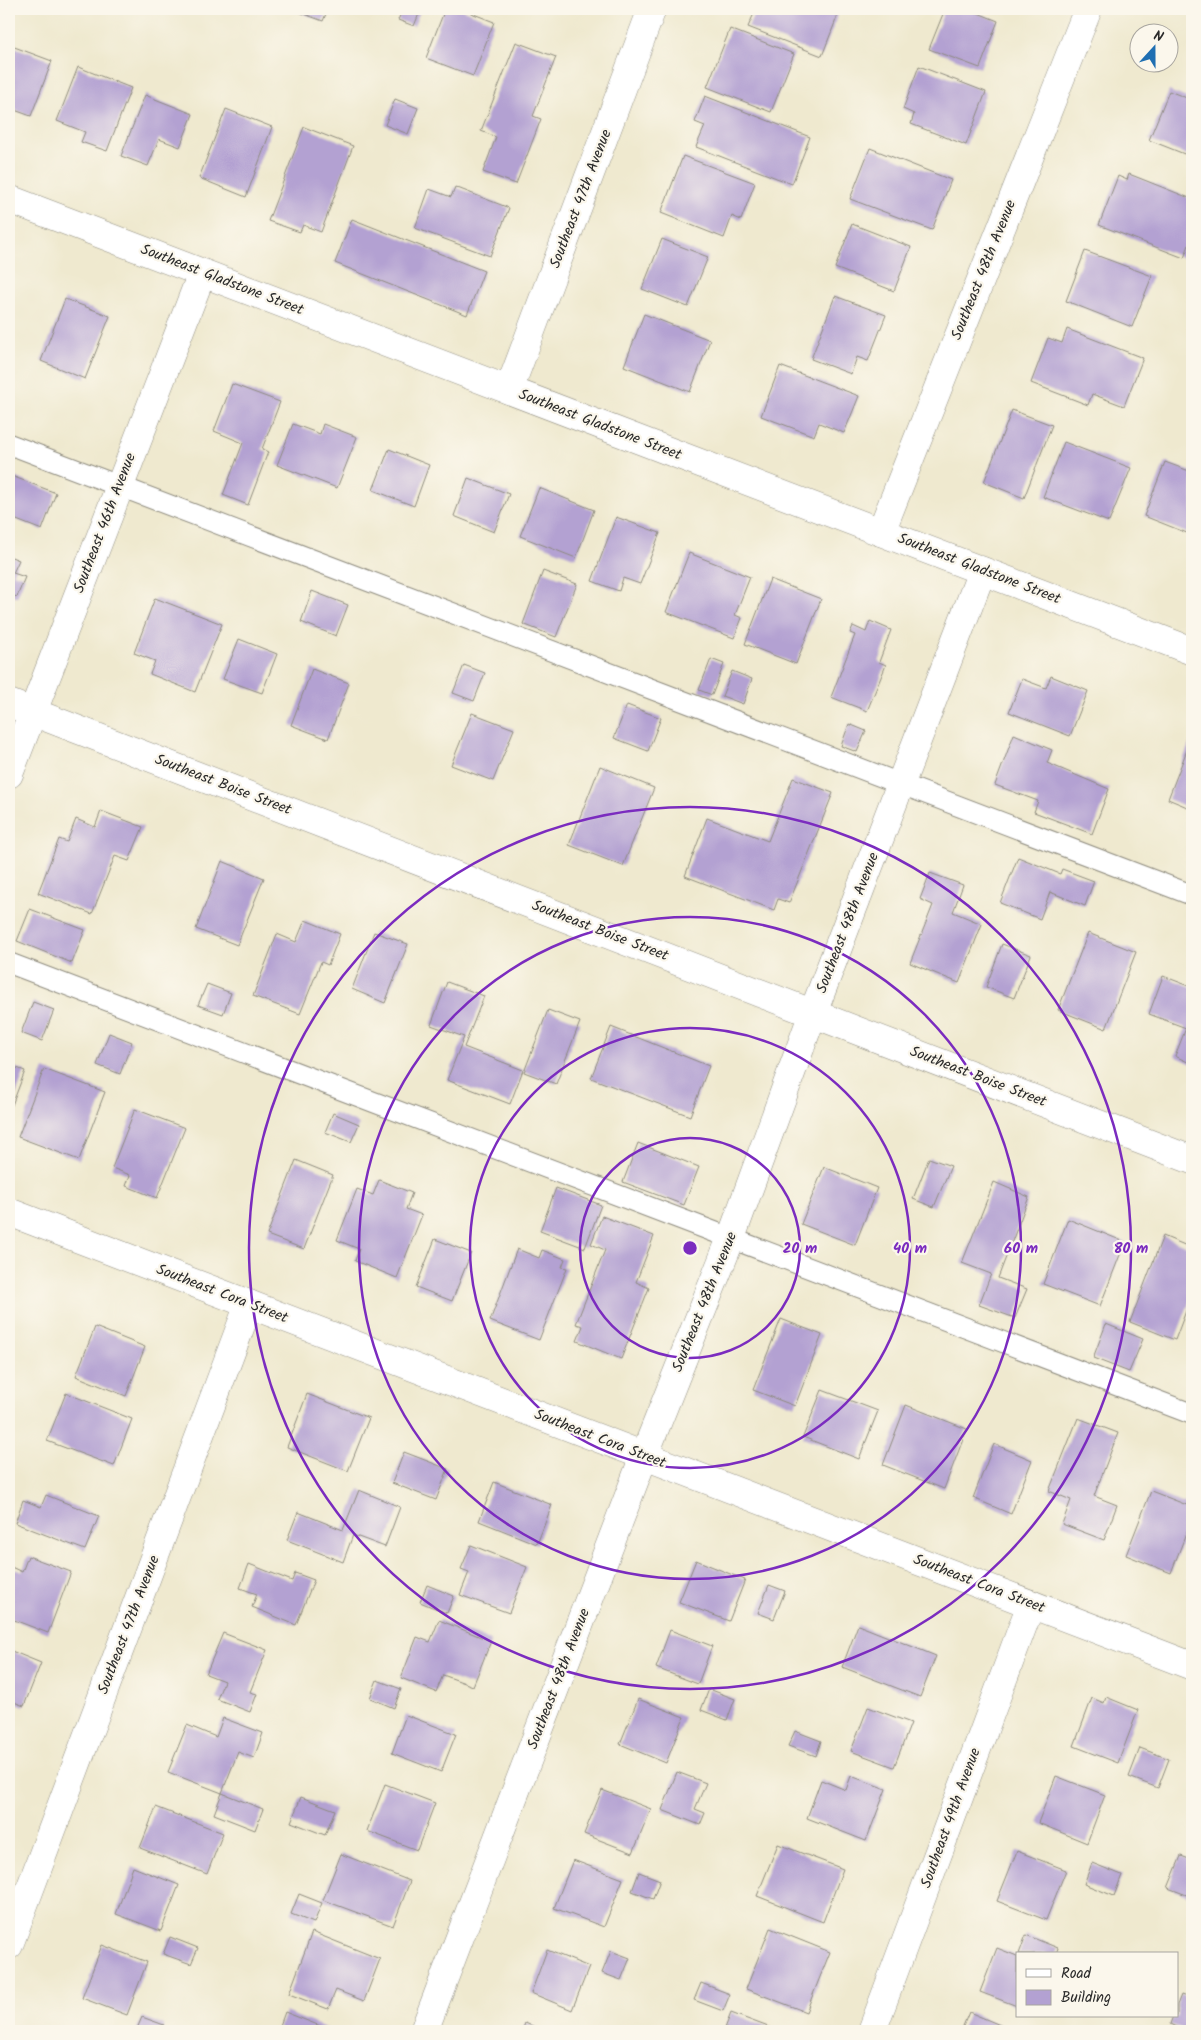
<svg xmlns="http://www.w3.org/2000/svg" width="1201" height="2040" viewBox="0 0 1201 2040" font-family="Kalam,sans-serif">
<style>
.building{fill:#b3a1d2}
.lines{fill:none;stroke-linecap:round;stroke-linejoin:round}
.lane-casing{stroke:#8d8a7d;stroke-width:22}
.street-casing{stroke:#8d8a7d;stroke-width:29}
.lane{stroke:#fff;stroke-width:20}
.street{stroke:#fff;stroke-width:28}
.ring{fill:none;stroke:#7b2cbf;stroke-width:2.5}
.labels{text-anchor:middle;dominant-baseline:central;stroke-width:4.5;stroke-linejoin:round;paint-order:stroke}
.street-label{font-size:15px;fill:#2b2b2b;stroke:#fbf7ec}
.centre{fill:#7b2cbf;stroke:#fbf7ec;stroke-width:2.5}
.ring-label{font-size:15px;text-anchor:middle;font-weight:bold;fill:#7b2cbf;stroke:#fbf7ec;stroke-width:4.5;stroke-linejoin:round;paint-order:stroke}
</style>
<rect width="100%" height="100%" fill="#fbf7ec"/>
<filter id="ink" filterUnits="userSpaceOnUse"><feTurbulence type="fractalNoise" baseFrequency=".02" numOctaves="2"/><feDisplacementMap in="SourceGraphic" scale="10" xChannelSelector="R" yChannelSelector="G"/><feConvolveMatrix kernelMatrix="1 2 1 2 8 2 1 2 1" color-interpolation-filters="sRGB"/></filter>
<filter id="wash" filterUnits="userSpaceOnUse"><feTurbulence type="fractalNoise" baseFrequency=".0096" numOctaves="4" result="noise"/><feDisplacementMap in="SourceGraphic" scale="20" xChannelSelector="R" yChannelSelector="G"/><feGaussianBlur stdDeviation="1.12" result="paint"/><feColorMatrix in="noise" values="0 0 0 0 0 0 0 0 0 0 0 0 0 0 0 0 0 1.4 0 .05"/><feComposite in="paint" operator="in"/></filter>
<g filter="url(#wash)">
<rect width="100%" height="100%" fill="#efe9cf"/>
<g id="blocks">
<g class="building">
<polygon points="291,9 328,9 323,21"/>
<polygon points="403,9 421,9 414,26 398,20"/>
<polygon points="445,9 461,9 494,22 473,76 426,58"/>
<polygon points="756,9 831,9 839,12 822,56 748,27"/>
<polygon points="945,9 968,9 998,21 980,68 929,49"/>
<polygon points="730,29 794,54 771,112 707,87"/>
<polygon points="516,42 556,57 533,116 541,119 516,184 483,172 496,137 481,131"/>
<polygon points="9,45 52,61 31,116 9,108"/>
<polygon points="919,66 986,92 966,145 911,124 914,114 903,109"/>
<polygon points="78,67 131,88 107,151 81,142 85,132 57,121"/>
<polygon points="1169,91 1192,100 1192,157 1149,140"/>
<polygon points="145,95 193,114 180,147 159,139 148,166 121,156"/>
<polygon points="705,96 810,137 792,184 696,147 705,126 695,122"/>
<polygon points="395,99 418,108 408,134 385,125"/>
<polygon points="226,109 272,127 246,197 199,178"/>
<polygon points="304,127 353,146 321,232 303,225 300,232 268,221"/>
<polygon points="870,148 951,180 932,230 850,199"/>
<polygon points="683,156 755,183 741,220 732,216 724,238 661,213"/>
<polygon points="1129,174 1192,199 1192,237 1184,258 1099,225 1118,176 1127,180"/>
<polygon points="455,187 509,208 490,256 415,228 429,189 451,197"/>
<polygon points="352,219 484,271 467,315 335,263"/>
<polygon points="852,224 911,247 894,291 835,268"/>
<polygon points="662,239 708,257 688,307 642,289"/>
<polygon points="1085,251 1152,276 1132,327 1066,301"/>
<polygon points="835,296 886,315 868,361 857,357 851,374 811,359"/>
<polygon points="65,299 110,316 85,379 41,361"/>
<polygon points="644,314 710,340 690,392 624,366"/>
<polygon points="1067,329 1143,358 1124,406 1092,394 1088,405 1031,383 1048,338 1062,343"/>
<polygon points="780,366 859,396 844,433 819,423 814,436 761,416"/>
<polygon points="232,384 280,402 262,449 268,452 248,505 223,495 243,443 214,431"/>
<polygon points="1012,410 1052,425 1024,498 984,482"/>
<polygon points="293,424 320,434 323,424 357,437 337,488 277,465"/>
<polygon points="1064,442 1131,468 1109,522 1043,497"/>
<polygon points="389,449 429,465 414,506 373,490"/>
<polygon points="1165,462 1192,472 1192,535 1144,516"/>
<polygon points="9,475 56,493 42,530 9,517"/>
<polygon points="468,478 509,494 494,532 454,516"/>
<polygon points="539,488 594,510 576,558 520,536"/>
<polygon points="616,517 660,533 640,584 623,578 619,591 592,581"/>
<polygon points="689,553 750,577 735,615 742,618 734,638 666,612"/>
<polygon points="9,556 19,560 13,573 25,577 17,597 9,594"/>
<polygon points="543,571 577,584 556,637 523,624"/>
<polygon points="770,579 821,599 796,664 745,644"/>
<polygon points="312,591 348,605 336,636 301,622"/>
<polygon points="155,598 222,624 195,692 150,674 155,661 134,653"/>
<polygon points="870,621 891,630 879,662 886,665 867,711 831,697 855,635 850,633 853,626 866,632"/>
<polygon points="239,639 277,654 262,693 223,679"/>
<polygon points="711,659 724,664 712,695 699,690"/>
<polygon points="464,665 485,673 474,701 453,693"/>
<polygon points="312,669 349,683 328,739 291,725"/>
<polygon points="732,671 752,679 743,704 722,696"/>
<polygon points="1051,676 1088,691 1070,736 1009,712 1022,679 1046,688"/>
<polygon points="627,705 661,718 648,751 614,738"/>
<polygon points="472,713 514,729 493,781 451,765"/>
<polygon points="849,724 866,731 857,752 841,746"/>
<polygon points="1014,734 1052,750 1047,763 1109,789 1092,834 1034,812 1038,801 995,785"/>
<polygon points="1192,737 1192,809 1168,799"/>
<polygon points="600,766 654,788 623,866 569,845"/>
<polygon points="793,778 833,793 789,903 778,899 774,910 685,876 707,818 768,841"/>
<polygon points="101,811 143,827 129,861 115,856 92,914 38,893 59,839 67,842 76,819 95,827"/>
<polygon points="1018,857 1060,874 1062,869 1094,881 1085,906 1050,892 1040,919 1000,903"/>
<polygon points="222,861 264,878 237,945 196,929"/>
<polygon points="930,873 963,885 953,912 982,924 959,983 910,963 933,905 920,899"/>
<polygon points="30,909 85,930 72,963 17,941"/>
<polygon points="305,920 340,934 328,965 321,962 300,1014 253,996 277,934 296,942"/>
<polygon points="374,932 408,944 385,1003 352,989"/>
<polygon points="1088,933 1136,952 1106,1029 1058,1010"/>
<polygon points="1002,944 1031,955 1014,998 986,987"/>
<polygon points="1163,976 1192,987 1192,1064 1175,1056 1186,1028 1149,1014"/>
<polygon points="447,982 484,996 464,1047 523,1070 510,1104 447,1080 464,1037 431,1025"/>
<polygon points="207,984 231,993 223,1014 198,1005"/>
<polygon points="33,1002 54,1010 42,1041 21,1033"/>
<polygon points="548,1010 580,1022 556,1084 524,1072"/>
<polygon points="611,1027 709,1066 690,1116 591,1078"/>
<polygon points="109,1033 132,1042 120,1074 97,1065"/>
<polygon points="9,1065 25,1071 9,1113"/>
<polygon points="44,1069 105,1092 79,1160 18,1137"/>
<polygon points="135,1109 185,1128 157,1198 126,1186 130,1175 112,1168"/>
<polygon points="333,1113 359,1124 351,1142 325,1132"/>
<polygon points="638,1143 699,1167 684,1205 623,1182"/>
<polygon points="929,1158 951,1166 934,1207 913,1199"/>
<polygon points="296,1160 333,1175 304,1249 267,1235"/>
<polygon points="824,1167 877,1188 855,1245 801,1224"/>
<polygon points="379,1180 412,1193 406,1209 422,1215 397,1278 355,1261 359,1249 337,1240 357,1189 373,1195"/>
<polygon points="994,1182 1029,1197 998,1278 1027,1289 1015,1318 979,1305 991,1274 962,1263"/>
<polygon points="556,1188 601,1205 585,1248 540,1231"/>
<polygon points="602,1216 654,1236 636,1282 649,1288 621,1359 577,1341 583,1326 576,1324 605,1250 591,1244"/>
<polygon points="1068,1219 1125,1242 1100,1306 1043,1284"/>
<polygon points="1163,1236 1192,1248 1192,1295 1175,1340 1130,1322"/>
<polygon points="435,1239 471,1253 452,1301 416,1287"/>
<polygon points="517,1249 539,1258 542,1250 565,1259 562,1267 567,1268 539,1340 490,1321"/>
<polygon points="781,1319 822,1335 795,1406 753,1390"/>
<polygon points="1106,1324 1143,1339 1129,1372 1093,1358"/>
<polygon points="95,1327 145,1347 126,1396 76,1376"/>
<polygon points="822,1390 878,1411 859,1459 803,1437"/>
<polygon points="66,1393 132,1419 114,1466 47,1441"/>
<polygon points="307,1394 369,1418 348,1471 287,1447"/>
<polygon points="906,1405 967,1429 944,1489 883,1465"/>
<polygon points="1078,1418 1118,1433 1094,1496 1117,1505 1104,1540 1062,1524 1071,1500 1049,1491"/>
<polygon points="994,1444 1032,1460 1011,1514 973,1498"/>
<polygon points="404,1452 448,1469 436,1500 392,1483"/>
<polygon points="494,1482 552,1505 537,1544 479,1521"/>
<polygon points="359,1490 400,1507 385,1547 353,1535 343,1562 287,1540 298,1512 343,1530"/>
<polygon points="1151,1491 1192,1507 1192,1518 1171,1573 1126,1555"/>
<polygon points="46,1495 99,1516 85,1550 15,1523 23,1500 41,1507"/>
<polygon points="471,1545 527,1567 509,1613 460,1595 469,1572 461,1569"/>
<polygon points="28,1556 71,1572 48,1633 9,1618 9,1566 22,1572"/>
<polygon points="696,1560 745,1580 729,1621 679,1602"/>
<polygon points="249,1564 292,1581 295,1573 314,1580 296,1625 252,1607 257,1594 240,1588"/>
<polygon points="427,1585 454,1596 447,1613 420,1602"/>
<polygon points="769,1585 785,1591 774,1619 758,1613"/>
<polygon points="439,1620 491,1641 473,1686 443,1675 436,1692 401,1678 417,1637 430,1642"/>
<polygon points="858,1625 936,1656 920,1697 842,1667"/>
<polygon points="670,1630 712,1646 698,1684 656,1668"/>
<polygon points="223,1633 267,1650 250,1692 257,1694 250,1712 217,1699 224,1681 206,1674"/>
<polygon points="9,1650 41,1663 24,1706 9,1700"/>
<polygon points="377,1680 401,1689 394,1708 370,1698"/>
<polygon points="709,1689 735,1699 727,1720 701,1710"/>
<polygon points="1106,1697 1138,1710 1118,1763 1074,1746 1092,1698 1104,1703"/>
<polygon points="638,1699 684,1717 666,1763 620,1744"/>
<polygon points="868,1707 911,1723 894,1767 851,1751"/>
<polygon points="406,1715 456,1734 441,1772 392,1753"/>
<polygon points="223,1718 263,1733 254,1758 238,1752 222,1793 168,1772 187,1725 216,1737"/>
<polygon points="795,1731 821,1741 816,1756 788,1746"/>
<polygon points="9,1732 13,1734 9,1746"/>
<polygon points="1140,1748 1169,1759 1158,1788 1129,1777"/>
<polygon points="677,1772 706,1783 695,1809 705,1813 700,1825 662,1810"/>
<polygon points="851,1776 886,1789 866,1841 807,1818 821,1780 846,1790"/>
<polygon points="1056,1776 1105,1795 1087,1843 1038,1823"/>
<polygon points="385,1784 435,1803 417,1850 367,1831"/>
<polygon points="602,1790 651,1809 633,1853 584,1834"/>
<polygon points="222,1793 263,1809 255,1830 214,1814"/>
<polygon points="301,1797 335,1810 325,1835 291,1822"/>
<polygon points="156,1807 223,1833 207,1874 140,1848"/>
<polygon points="778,1844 843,1869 823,1922 757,1896"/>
<polygon points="1017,1851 1066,1870 1046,1920 997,1901"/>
<polygon points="341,1854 410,1881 393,1926 323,1900"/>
<polygon points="1181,1856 1192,1860 1192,1897 1168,1888"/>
<polygon points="573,1860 623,1879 604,1927 554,1908"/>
<polygon points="1092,1863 1122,1875 1114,1896 1084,1884"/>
<polygon points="133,1867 179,1885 161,1931 116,1914"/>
<polygon points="639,1872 660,1880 653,1899 632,1891"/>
<polygon points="299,1894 322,1903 314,1923 291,1914"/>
<polygon points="770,1928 830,1952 806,2012 746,1989"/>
<polygon points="312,1932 380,1959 364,2001 336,1990 328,2009 289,1994"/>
<polygon points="1026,1935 1058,1948 1056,1954 1019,1954"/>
<polygon points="170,1937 198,1948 191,1964 163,1954"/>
<polygon points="102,1945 147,1962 127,2015 82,1998"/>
<polygon points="997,1948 1017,1956 1017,2006 980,1992"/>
<polygon points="547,1950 589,1967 572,2010 531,1993"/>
<polygon points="611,1951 630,1958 621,1980 602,1973"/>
<polygon points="701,1983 730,1994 723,2011 694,2000"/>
<polygon points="1181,1995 1192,1999 1192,2031 1184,2031 1170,2024 1173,2016 1177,2016 1177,2005"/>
<polygon points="285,2012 333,2031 278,2031"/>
<polygon points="969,2012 1012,2030 1012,2031 961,2031"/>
<polygon points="731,2013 779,2031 724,2031"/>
<polygon points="142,2017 164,2025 161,2031 136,2031"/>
<polygon points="525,2023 545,2031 522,2031"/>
</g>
</g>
</g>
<g filter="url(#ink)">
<use href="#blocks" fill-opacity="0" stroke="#8d8a7d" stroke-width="1"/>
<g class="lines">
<defs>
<g id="lane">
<polyline points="9,444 1192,895"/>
<polyline points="9,963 1192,1414"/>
</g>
<g id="street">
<polyline points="9,199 1192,651"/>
<polyline points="509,390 652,9"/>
<polyline points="881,532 1088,9"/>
<polyline points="9,703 1192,1160"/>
<polyline points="9,774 202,273"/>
<polyline points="9,1212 1192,1666"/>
<polyline points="9,1945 249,1304"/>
<polyline points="424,2031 644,1456 731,1238 813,1013 982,571"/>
<polyline points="872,2031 1031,1604"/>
</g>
</defs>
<use href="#lane" class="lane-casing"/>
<use href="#street" class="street-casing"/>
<use href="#lane" class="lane"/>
<use href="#street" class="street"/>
</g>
</g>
<g class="ring">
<circle cx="690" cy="1248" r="110"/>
<circle cx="690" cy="1248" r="220"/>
<circle cx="690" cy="1248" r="331"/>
<circle cx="690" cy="1248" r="441"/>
</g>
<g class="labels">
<g class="street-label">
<text transform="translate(581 199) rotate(-69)">Southeast 47th Avenue</text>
<text transform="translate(984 270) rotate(-68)">Southeast 48th Avenue</text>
<text transform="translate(222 280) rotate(21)">Southeast Gladstone Street</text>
<text transform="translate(600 425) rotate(21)">Southeast Gladstone Street</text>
<text transform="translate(105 523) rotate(-69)">Southeast 46th Avenue</text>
<text transform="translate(979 569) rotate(21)">Southeast Gladstone Street</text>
<text transform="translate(223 785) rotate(21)">Southeast Boise Street</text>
<text transform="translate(848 923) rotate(-69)">Southeast 48th Avenue</text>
<text transform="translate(600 931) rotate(21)">Southeast Boise Street</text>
<text transform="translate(978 1077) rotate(21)">Southeast Boise Street</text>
<text transform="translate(222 1294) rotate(21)">Southeast Cora Street</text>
<text transform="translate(705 1302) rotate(-68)">Southeast 48th Avenue</text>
<text transform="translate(600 1439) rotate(21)">Southeast Cora Street</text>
<text transform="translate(979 1584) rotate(21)">Southeast Cora Street</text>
<text transform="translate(129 1625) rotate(-69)">Southeast 47th Avenue</text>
<text transform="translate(559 1679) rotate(-69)">Southeast 48th Avenue</text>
<text transform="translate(951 1818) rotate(-70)">Southeast 49th Avenue</text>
</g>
</g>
<circle cx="690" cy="1248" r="8" class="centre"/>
<g class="ring-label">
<text x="800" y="1253">20 m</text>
<text x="910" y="1253">40 m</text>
<text x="1021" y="1253">60 m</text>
<text x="1131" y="1253">80 m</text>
</g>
<rect width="1201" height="2040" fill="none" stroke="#fbf7ec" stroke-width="30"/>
<rect x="1016" y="1952" width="162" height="65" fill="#fbf7ec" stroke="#a8a59f"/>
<rect x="1026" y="1969" width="25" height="8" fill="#ffffff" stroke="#a8a59f"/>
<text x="1061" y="1978" font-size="15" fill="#2b2b2b">Road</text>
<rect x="1026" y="1990" width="25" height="15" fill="#b3a1d2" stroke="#a8a59f"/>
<text x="1061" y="2002" font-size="15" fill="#2b2b2b">Building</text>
<g transform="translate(1154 48) rotate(21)"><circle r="24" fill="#fbf7ec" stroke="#a8a59f"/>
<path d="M0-4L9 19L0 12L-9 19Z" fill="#1f6fb2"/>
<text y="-8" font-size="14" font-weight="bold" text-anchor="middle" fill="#2b2b2b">N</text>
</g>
</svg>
